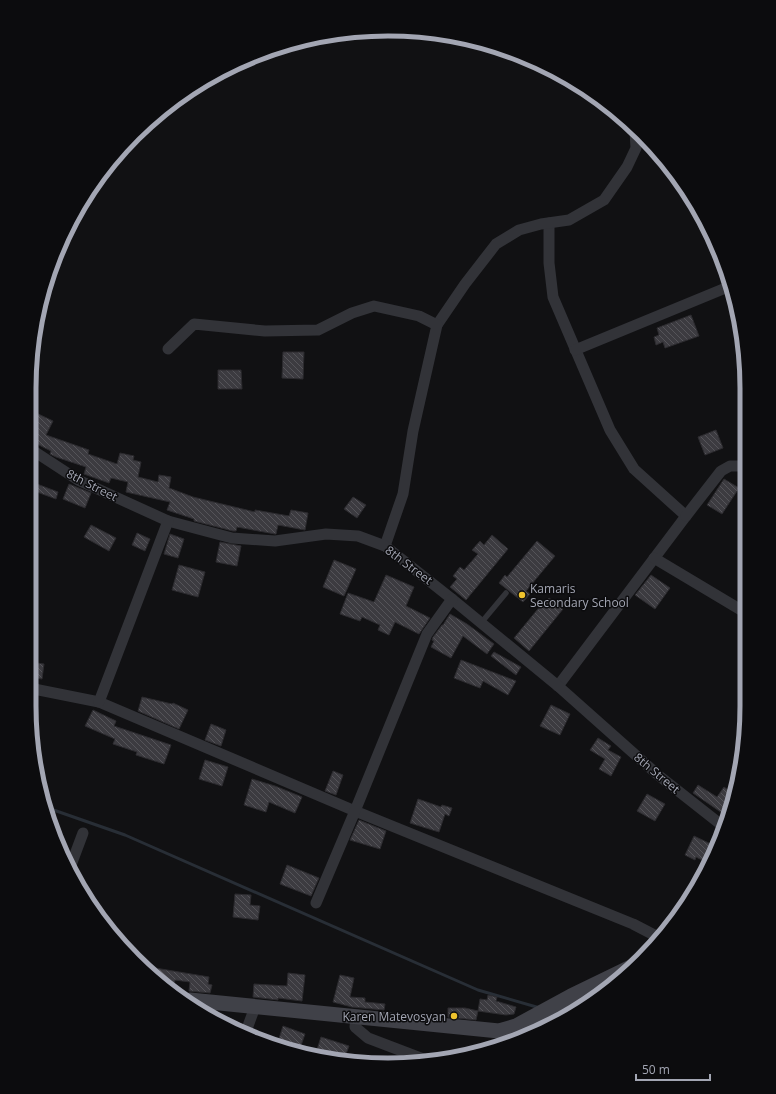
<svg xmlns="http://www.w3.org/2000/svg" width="776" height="1094" viewBox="0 0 776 1094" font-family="'Open Sans',sans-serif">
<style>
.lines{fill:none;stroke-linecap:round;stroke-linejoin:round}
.stream{stroke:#282e36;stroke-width:3}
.building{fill:url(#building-back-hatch);stroke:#2c2b2f}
.service{stroke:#323338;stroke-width:5.5}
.minor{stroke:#323338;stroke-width:11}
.secondary{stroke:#404148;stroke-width:15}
.poi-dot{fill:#efc32d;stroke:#0c0c0e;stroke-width:1.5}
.labels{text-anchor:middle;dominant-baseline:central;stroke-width:3;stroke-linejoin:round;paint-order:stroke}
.street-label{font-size:12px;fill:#a3a6b3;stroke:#0c0c0e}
.poi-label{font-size:12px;fill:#a3a6b3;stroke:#0c0c0e;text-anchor:start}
.rim{fill:none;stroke:#a3a6b3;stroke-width:5}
</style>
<defs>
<pattern id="building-back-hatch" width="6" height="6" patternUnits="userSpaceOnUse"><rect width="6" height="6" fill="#3c3b40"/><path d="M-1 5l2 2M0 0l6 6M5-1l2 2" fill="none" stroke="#555459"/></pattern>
</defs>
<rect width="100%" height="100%" fill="#111113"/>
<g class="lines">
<g class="stream">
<polyline points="45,807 125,835 478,990 540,1008"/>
<polyline points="553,1012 564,1016"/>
</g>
</g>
<g class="building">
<polygon points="691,315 699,336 665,348 663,342 656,345 654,337 659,335 657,328"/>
<polygon points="283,352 304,352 303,379 282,378"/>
<polygon points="218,370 241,370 242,389 218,389"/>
<polygon points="34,412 53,421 46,435 89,450 88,454 117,464 120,453 134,456 133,460 141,462 138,477 158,482 159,475 171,477 169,488 193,497 255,512 255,510 289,516 291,510 308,513 305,530 278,525 276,534 275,534 237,527 236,531 233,531 194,521 194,519 167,510 170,502 126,492 128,482 111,478 109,483 84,474 86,467 56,457 50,454 51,451 29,440 29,423"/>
<polygon points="716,430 723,448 705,455 698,437"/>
<polygon points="724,479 739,488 722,514 707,505"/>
<polygon points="29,481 58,492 56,499 37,492 29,510"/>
<polygon points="69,484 91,493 85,508 63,499"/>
<polygon points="353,497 366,505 357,518 344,509"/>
<polygon points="91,525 116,538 109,551 84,537"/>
<polygon points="137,533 150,539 145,551 132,545"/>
<polygon points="170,534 184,539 178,558 164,554"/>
<polygon points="492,535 508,549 466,600 450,587 457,579 453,576 460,567 464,570 478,554 472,550 480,541 484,545"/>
<polygon points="537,541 555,556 526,591 530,594 523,602 499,583 505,575 507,577"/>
<polygon points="220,542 241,546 237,566 216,562"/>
<polygon points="334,560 356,569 344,596 323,587"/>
<polygon points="179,565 205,572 198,597 172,590"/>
<polygon points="386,575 414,587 406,606 430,618 419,634 395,622 389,635 378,630 380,625 362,617 360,621 340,614 348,593 374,602"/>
<polygon points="651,575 670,588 655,609 635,595"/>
<polygon points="549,598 563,609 529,651 514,638 542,604 543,605"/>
<polygon points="450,614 467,624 494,644 487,654 463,636 451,658 431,647 434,641 432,640 433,637 442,625 443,625"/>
<polygon points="494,652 521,667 516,675 491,656"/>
<polygon points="461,660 516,681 508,695 483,681 480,688 454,678"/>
<polygon points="29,662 44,664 42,679 29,677"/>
<polygon points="142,697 172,704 173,703 188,710 179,729 138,711"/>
<polygon points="551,705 570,714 560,735 540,726"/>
<polygon points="93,710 116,721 114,726 171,745 164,764 136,755 137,752 113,744 115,739 85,726"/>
<polygon points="211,724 226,730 221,746 205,740"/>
<polygon points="598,738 611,746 608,750 621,757 611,776 599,769 605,759 590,750"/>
<polygon points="205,760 228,767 222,786 199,779"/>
<polygon points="333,771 343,775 336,795 325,791"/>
<polygon points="252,779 275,786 302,797 295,813 269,802 266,812 244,805"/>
<polygon points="698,785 717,797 724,787 735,795 728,817 693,793"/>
<polygon points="647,794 665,804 655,821 637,811"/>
<polygon points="418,799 441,807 442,805 452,808 449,816 445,814 439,832 410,823"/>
<polygon points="359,820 386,831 380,849 350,840"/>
<polygon points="694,836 717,847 710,864 696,857 695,860 685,855"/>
<polygon points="287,865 319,878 311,896 280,884"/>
<polygon points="235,894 251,895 250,905 260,906 258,920 233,917"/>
<polygon points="143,966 209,977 208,984 212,985 210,993 189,991 190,982 175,980 173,989 151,976"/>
<polygon points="288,973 305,975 302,1001 278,998 278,1000 253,997 254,984 287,986"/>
<polygon points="340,975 354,978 350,997 365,998 365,1002 385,1004 384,1010 352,1007 333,1002"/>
<polygon points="488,995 497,997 496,1001 516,1007 514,1014 506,1015 478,1011 480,999 487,1000"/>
<polygon points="448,1008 465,1008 478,1011 476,1020 448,1017"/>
<polygon points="283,1026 305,1034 299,1051 277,1045"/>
<polygon points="321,1037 349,1046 343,1062 316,1053"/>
</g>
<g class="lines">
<polyline class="service" points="481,623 506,593"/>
<g class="minor">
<polyline points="549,223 549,263 553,297 610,430 634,469 686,516 558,686"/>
<polyline points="437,325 465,284 496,244 519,230 541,224 569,220 604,200 627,167 636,148 635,130"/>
<polyline points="168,349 194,324 265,331 318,330 352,313 374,306 419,316 437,325 413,431 403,494 385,546"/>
<polyline points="575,350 728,287"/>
<polyline points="29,448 78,480 168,521 232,538 275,541 326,534 358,536 385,546 452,599 558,686 658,775 724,827"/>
<polyline points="686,516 721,471 730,466 745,466"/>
<polyline points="654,558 746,613"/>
<polyline points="29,686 39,690 99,702 355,811 633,924 660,938"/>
<polyline points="99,702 168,521"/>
<polyline points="71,865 83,833"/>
<polyline points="316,903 355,811 427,634 452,599"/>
<polyline points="581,991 591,998"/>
<polyline points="356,1016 355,1027 368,1038 431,1062"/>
<polyline points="245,1034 255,1007"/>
</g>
<polyline class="secondary" points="190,1000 499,1031 516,1026 571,996 635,965"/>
</g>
<g class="poi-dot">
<circle cx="522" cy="595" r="4"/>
<circle cx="454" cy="1016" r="4"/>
</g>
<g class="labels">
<g class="street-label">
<text transform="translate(92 485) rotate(27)">8th Street</text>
<text transform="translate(409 565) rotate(37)">8th Street</text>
<text transform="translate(657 773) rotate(40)">8th Street</text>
</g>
<g class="poi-label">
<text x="530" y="588">Kamaris<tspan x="530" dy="14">Secondary School</tspan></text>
<text x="446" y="1016" text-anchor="end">Karen Matevosyan</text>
</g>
</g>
<path d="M0 0H776V1094H0ZM388 36H388A352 352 0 0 1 740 388V706A352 352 0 0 1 388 1058H388A352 352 0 0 1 36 706V388A352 352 0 0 1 388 36Z" fill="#0c0c0e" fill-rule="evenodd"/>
<path class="rim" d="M388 36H388A352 352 0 0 1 740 388V706A352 352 0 0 1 388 1058H388A352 352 0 0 1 36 706V388A352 352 0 0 1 388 36Z"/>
<path d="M636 1074v6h74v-6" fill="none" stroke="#a3a6b3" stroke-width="2"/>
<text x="642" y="1074" font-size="12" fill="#a3a6b3" stroke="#0c0c0e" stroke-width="3" paint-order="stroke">50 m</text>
</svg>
